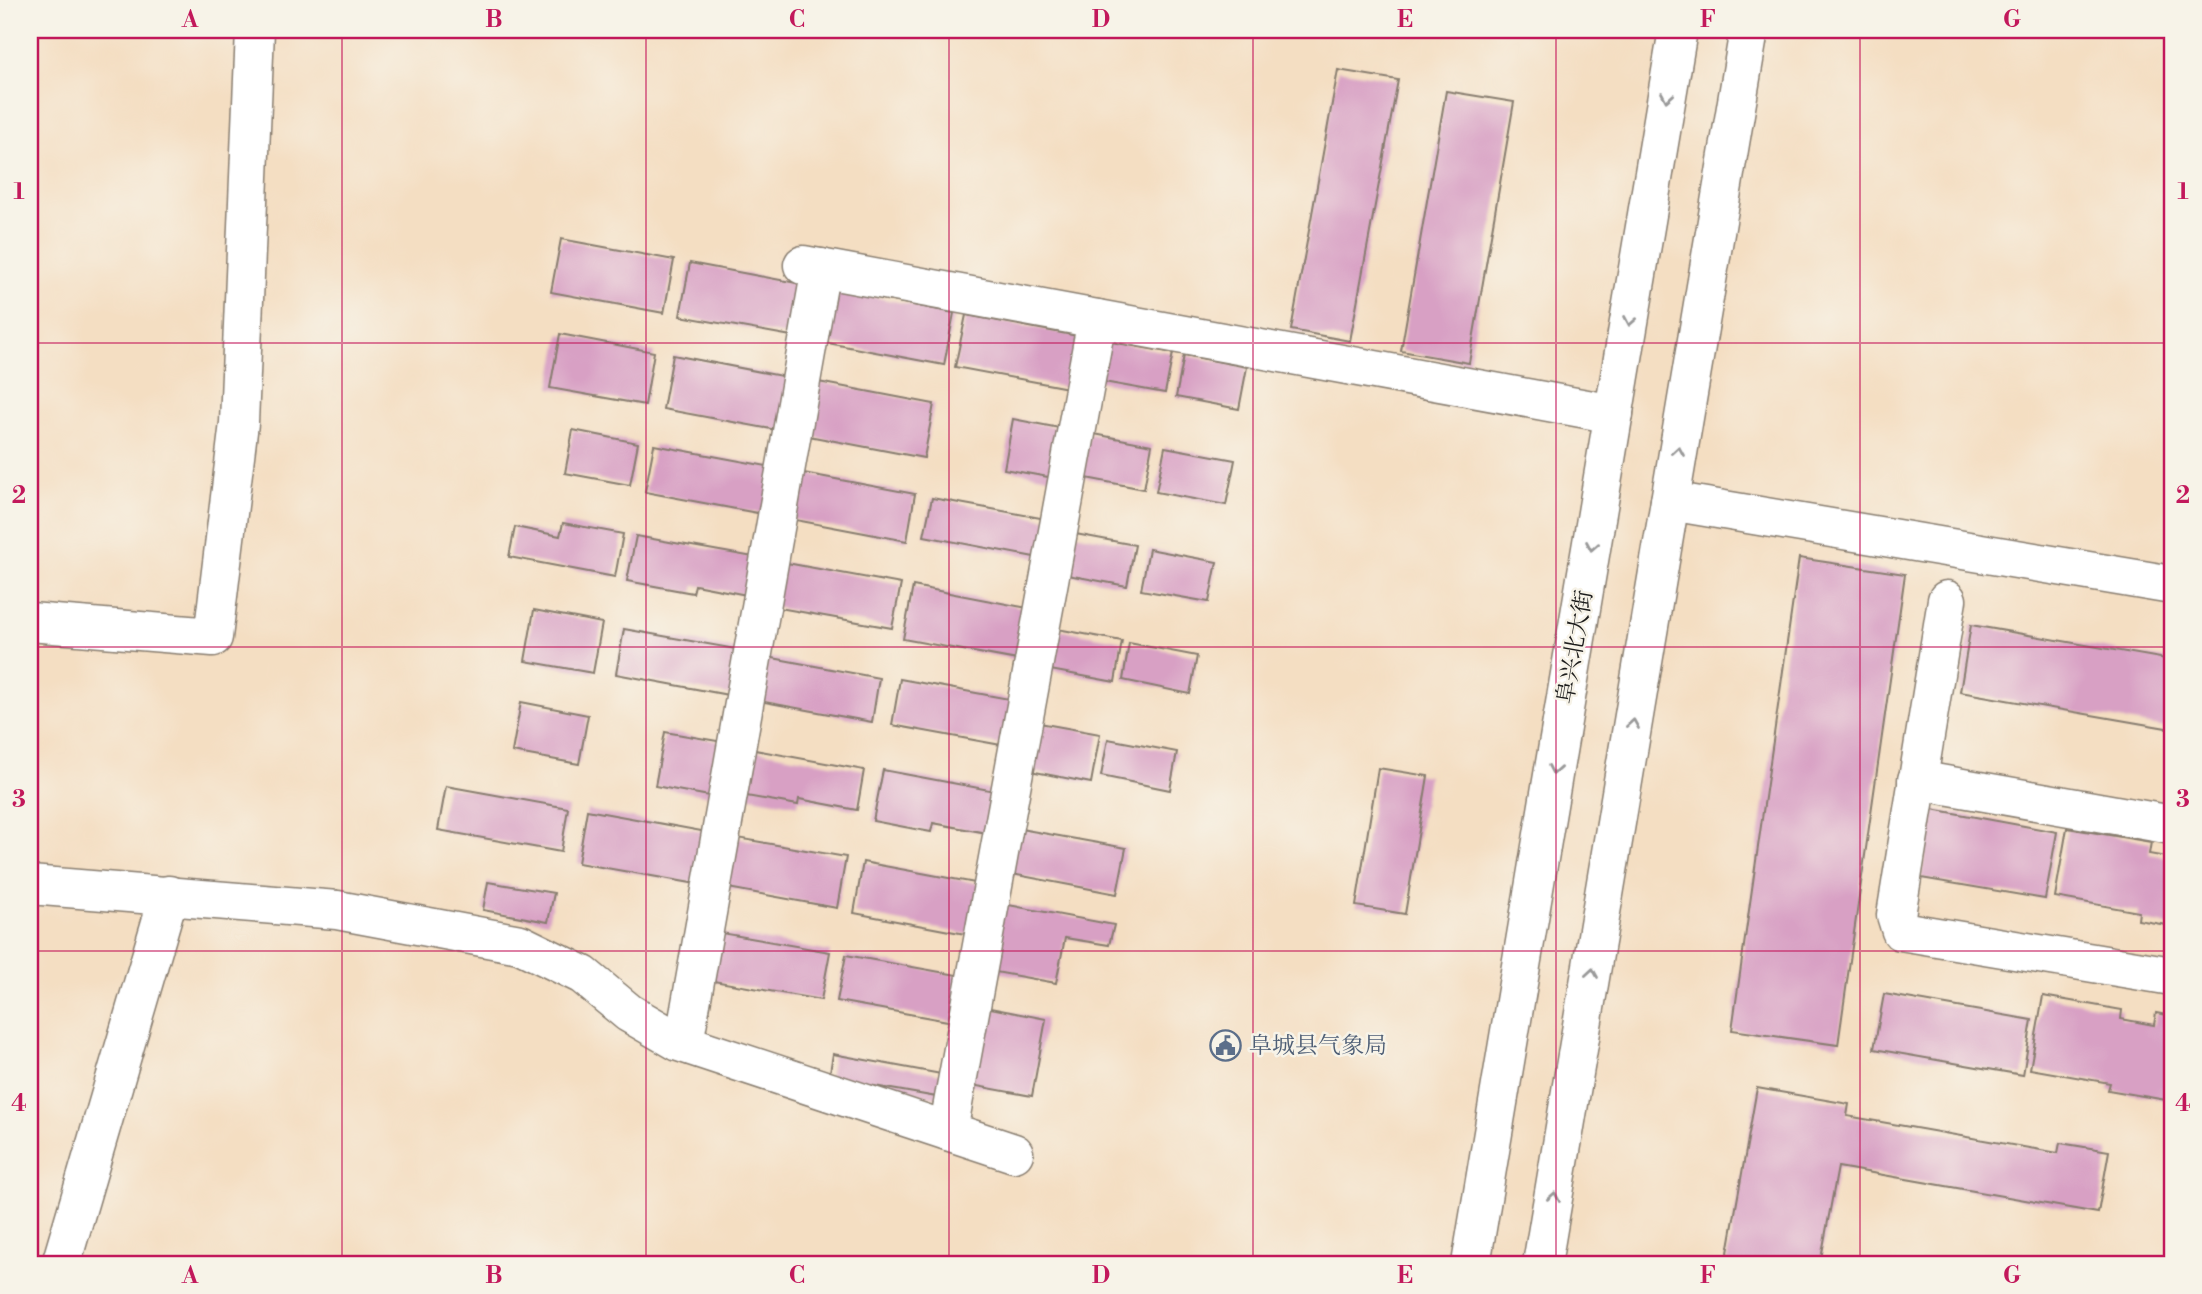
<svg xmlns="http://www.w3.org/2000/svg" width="2202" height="1294" viewBox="0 0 2202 1294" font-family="'Libre Bodoni','Noto Serif SC',serif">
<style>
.building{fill:#d8a0c4}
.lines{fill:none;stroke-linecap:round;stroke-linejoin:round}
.minor-casing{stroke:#887d6f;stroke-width:41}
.major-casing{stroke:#887d6f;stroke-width:41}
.minor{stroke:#fff;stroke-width:38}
.major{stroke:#fff;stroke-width:38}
.oneway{stroke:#999}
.grid{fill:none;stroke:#c2185b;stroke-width:2;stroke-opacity:0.55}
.labels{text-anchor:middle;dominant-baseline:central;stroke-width:5;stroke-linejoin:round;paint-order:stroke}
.street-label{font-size:23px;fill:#1c1c1c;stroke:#f7f3e8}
.service-label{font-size:23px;fill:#4e5e75;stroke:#f7f3e8;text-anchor:start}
.neatline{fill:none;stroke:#c2185b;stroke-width:2.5}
.grid-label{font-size:23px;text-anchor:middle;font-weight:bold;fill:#c2185b}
</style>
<rect width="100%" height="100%" fill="#f7f3e8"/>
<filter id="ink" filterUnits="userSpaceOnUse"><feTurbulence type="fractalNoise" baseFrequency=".0143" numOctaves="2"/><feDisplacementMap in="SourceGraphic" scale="14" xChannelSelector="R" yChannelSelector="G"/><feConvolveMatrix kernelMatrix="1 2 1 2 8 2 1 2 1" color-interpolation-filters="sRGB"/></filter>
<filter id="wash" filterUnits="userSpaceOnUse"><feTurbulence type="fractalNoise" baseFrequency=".00686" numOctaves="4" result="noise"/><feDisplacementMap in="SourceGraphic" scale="28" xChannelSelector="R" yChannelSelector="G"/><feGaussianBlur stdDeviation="1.57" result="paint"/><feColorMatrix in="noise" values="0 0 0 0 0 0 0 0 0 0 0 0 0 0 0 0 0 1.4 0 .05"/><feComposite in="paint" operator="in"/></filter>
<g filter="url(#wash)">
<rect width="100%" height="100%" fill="#f4dec2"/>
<g id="blocks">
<g class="building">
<polygon points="1338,70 1398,80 1350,341 1291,330"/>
<polygon points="1446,91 1514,102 1469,363 1401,351"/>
<polygon points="561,239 674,260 664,313 551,292"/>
<polygon points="690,263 807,285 797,337 680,316"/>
<polygon points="827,288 954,313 944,365 817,341"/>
<polygon points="966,315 1088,338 1079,390 955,367"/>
<polygon points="560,334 654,352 645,405 550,388"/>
<polygon points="1106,341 1173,353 1165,393 1098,381"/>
<polygon points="673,355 792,378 782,431 663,409"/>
<polygon points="1184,355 1247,367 1239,409 1176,397"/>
<polygon points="808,380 934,404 924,458 798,434"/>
<polygon points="1013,419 1075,431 1065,480 1004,469"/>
<polygon points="573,430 638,443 630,485 565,473"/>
<polygon points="1089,433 1152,445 1144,489 1081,477"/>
<polygon points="654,445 777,468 768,515 645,492"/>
<polygon points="1165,447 1235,460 1226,505 1156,492"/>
<polygon points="793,471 915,494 907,541 785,518"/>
<polygon points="932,498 1057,521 1050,560 924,536"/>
<polygon points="563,523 623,534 615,577 509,557 515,527 560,536"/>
<polygon points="1070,533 1135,545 1127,586 1062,574"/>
<polygon points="636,536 759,558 752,596 695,585 693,593 627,581"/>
<polygon points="1149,549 1217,562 1209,602 1141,590"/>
<polygon points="1799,558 1905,574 1838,1045 1732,1030"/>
<polygon points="776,561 901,584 892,628 768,606"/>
<polygon points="913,586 1038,610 1028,662 903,639"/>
<polygon points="534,610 602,623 593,673 525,661"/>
<polygon points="1971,625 2172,660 2172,729 1960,692"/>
<polygon points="1052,628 1122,641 1115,682 1045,669"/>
<polygon points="624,629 747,651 739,697 616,674"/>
<polygon points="1129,643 1197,656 1190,694 1123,680"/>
<polygon points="762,656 879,678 872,722 754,700"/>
<polygon points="900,679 1020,701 1012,747 892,725"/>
<polygon points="521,702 588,715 579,764 512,752"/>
<polygon points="1034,722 1100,734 1091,783 1025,770"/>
<polygon points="665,732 729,743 720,798 655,786"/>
<polygon points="1108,739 1177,752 1170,790 1101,776"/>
<polygon points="744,748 864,770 857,810 799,799 798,805 735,794"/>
<polygon points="1378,768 1428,776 1405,914 1356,906"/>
<polygon points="883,770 1000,792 992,834 933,823 931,832 873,821"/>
<polygon points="446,786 568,808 561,852 438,830"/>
<polygon points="1932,809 2057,832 2045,899 1921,878"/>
<polygon points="587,810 707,832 697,884 578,863"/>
<polygon points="1015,828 1126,848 1117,894 1007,873"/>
<polygon points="2067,828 2151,842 2149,854 2172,858 2172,926 2138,920 2139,912 2055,897"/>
<polygon points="726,836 846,857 837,908 717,886"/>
<polygon points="863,862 986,885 976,936 854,913"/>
<polygon points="488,882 554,893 548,922 483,910"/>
<polygon points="1003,904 1114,925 1109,945 1065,938 1056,983 990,971"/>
<polygon points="710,931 830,952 821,1000 702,979"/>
<polygon points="846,955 968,977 959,1023 837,1001"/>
<polygon points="1884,994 2032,1020 2023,1075 1874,1049"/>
<polygon points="2043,996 2122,1010 2121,1019 2154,1025 2156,1013 2172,1016 2172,1101 2108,1090 2110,1083 2030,1069"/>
<polygon points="980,1006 1046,1019 1032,1096 966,1084"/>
<polygon points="833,1054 952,1076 948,1099 829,1078"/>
<polygon points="1757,1088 1849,1104 1847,1116 2058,1153 2060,1143 2109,1151 2098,1213 1838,1167 1820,1264 1726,1264"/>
</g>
</g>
</g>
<g filter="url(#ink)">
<use href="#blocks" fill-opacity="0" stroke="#887d6f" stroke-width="2"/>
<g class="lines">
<defs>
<g id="minor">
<polyline points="803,265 1614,414"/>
<polyline points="1670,501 2172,585"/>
<polyline points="1947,600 1896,915 1901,931 2172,976"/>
<polyline points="30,622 213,637 239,423 255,30"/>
<polyline points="1917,780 2172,825"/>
<polyline points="30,885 337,910 520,944 583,975 629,1013 679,1042 1014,1153"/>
<polyline points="684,1043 821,268"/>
<polyline points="948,1131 1097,319"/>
<polyline points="61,1264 169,895"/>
</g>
<g id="major">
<polyline points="1471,1264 1678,30"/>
<polyline points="1542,1264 1749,30"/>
</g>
</defs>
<use href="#minor" class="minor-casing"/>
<use href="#major" class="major-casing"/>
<use href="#minor" class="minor"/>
<use href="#major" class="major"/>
</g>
<defs><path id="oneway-chevron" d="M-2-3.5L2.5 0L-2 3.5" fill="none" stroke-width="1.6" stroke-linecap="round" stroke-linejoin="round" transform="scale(1.75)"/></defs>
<g class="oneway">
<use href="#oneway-chevron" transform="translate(1667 97) rotate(100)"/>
<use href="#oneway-chevron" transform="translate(1630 321) rotate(100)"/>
<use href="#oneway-chevron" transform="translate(1678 451) rotate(-81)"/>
<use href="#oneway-chevron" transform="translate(1592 546) rotate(100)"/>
<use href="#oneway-chevron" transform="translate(1633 724) rotate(-81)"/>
<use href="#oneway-chevron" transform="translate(1554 770) rotate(100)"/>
<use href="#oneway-chevron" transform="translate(1592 973) rotate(-81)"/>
<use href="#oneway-chevron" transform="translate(1554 1197) rotate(-80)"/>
</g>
</g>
<path class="grid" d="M342 30V1264M646 30V1264M949 30V1264M1253 30V1264M1556 30V1264M1860 30V1264M30 343H2172M30 647H2172M30 951H2172"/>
<defs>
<symbol id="civic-ring" viewBox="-11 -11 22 22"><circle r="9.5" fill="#f7f3e8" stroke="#5c6f8a" stroke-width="1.5"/><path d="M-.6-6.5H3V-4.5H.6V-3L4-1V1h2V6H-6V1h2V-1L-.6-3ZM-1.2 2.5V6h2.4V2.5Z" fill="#5c6f8a"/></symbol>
</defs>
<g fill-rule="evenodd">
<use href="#civic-ring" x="1208" y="1028" width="35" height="35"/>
</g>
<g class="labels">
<g class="street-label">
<text transform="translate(1575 647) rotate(-80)">阜兴北大街</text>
</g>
<g class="service-label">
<text x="1249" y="1046">阜城县气象局</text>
</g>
</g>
<rect width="2202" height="1294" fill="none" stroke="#f7f3e8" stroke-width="77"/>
<rect x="38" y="38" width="2126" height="1218" class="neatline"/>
<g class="grid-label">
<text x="190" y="27">A</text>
<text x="494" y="27">B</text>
<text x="797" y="27">C</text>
<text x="1101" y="27">D</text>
<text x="1405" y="27">E</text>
<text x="1708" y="27">F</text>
<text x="2012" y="27">G</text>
<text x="19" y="199">1</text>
<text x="2183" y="199">1</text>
<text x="19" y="503">2</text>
<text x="2183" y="503">2</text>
<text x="19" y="807">3</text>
<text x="2183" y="807">3</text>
<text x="19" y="1111">4</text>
<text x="2183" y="1111">4</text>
<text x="190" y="1283">A</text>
<text x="494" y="1283">B</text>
<text x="797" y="1283">C</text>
<text x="1101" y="1283">D</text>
<text x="1405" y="1283">E</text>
<text x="1708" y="1283">F</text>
<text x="2012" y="1283">G</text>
</g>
</svg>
